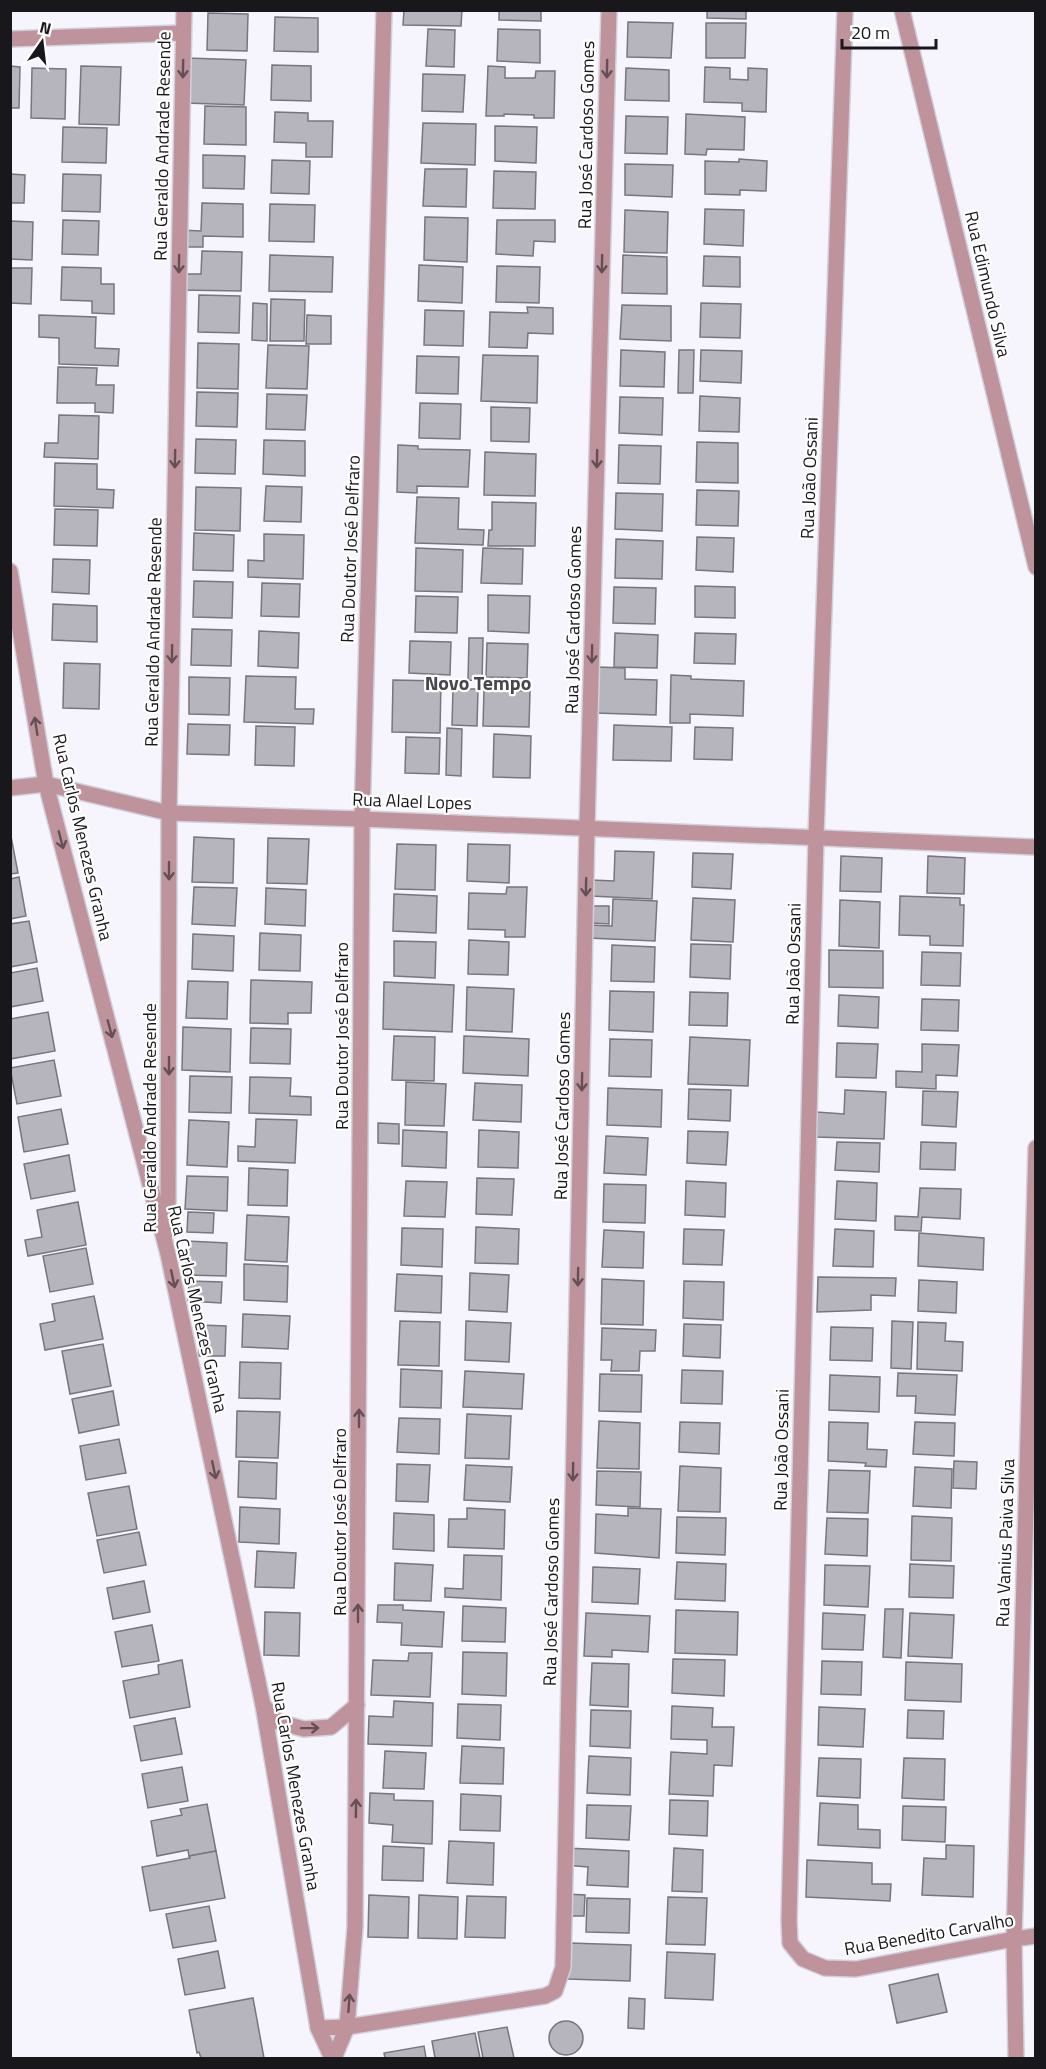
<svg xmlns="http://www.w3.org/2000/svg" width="1046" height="2069" viewBox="0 0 1046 2069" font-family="'Titillium Web',sans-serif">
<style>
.building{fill:#b6b5be;stroke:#77767e;stroke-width:1.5}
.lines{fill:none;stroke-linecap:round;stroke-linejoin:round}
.minor-casing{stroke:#d2d1da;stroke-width:18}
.tertiary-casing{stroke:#d2d1da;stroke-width:18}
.minor{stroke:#be939c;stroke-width:15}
.tertiary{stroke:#be939c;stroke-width:15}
.oneway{stroke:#634f55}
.labels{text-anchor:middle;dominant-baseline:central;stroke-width:4.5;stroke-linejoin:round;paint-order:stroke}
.street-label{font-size:18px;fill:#18171b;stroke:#fff}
.neighbourhood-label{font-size:20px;font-weight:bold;fill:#47464e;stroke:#fff}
</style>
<rect width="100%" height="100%" fill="#f6f5fe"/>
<g class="building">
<polygon points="404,10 462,10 461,26 403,25"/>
<polygon points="499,10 541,10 541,21 499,20"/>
<polygon points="707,10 746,10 746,19 707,18"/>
<polygon points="208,13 248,14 247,51 207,50"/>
<polygon points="275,17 318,18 318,52 274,51"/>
<polygon points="628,22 673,23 671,58 627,57"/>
<polygon points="706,23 746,23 745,58 706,58"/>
<polygon points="428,29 455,30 454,67 426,66"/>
<polygon points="498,29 540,30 540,63 497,61"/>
<polygon points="186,58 246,60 244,105 185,103"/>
<polygon points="272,65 311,66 311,101 271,100"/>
<polygon points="10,66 20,67 19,108 10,108"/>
<polygon points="81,66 121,67 119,125 79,124"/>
<polygon points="488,66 505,67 505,78 535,78 536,71 555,71 554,118 534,118 534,115 504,114 504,116 486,116"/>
<polygon points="705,67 730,68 730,79 748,80 748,68 767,69 766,112 742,111 742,103 704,102"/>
<polygon points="32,68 66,69 65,119 31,118"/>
<polygon points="626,68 669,70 669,101 625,100"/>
<polygon points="423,74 465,75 463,112 422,111"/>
<polygon points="205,106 246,107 246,145 204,144"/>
<polygon points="275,112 308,113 308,121 333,121 332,157 306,157 306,143 274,142"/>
<polygon points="686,114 745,117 744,150 707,149 706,155 685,154"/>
<polygon points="626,116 668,117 667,154 625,153"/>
<polygon points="423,123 476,124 475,165 421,163"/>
<polygon points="495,126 537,127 536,163 495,161"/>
<polygon points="63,127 107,128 106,163 62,162"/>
<polygon points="203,155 245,156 244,189 203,188"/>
<polygon points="739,159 767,161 766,191 740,190 740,195 705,194 705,161 739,162"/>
<polygon points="272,160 310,161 309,194 271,193"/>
<polygon points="625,164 673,165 672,197 625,195"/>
<polygon points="425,169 467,169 466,207 423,206"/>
<polygon points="494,171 536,172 535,209 493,208"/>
<polygon points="10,174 25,175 24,203 10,203"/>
<polygon points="63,174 101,175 100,212 62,211"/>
<polygon points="202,203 243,204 243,237 203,236 203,247 181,247 181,230 201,231"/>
<polygon points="270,204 315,205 314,242 269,241"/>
<polygon points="705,209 744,210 743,246 704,244"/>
<polygon points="625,210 668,212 667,253 624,252"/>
<polygon points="425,217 468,218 467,262 424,260"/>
<polygon points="63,220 99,221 98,255 62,254"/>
<polygon points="497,220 555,220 555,242 534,241 533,256 496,254"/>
<polygon points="10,221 33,222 32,260 10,259"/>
<polygon points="202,251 242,252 241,291 180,290 181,274 201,274"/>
<polygon points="270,255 333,257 332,292 269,291"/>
<polygon points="623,255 667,257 667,294 622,293"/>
<polygon points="704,256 740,257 740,287 703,286"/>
<polygon points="419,265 463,267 462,303 418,301"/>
<polygon points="497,266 540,267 539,303 496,302"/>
<polygon points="62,267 101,268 101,284 114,284 114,314 92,313 92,301 61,300"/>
<polygon points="10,268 32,268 31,304 10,303"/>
<polygon points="199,295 240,296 239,333 198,332"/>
<polygon points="271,299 305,300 304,341 270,341"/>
<polygon points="253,303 267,304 267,341 252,340"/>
<polygon points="701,303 741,304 740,338 700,337"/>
<polygon points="622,305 671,306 671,341 620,339"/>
<polygon points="527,307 553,308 553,334 528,333 527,348 489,347 490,312 528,313"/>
<polygon points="425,310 464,311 463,346 424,345"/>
<polygon points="39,315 96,317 95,348 119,349 118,366 59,364 59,338 39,337"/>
<polygon points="307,315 331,316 331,344 306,344"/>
<polygon points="198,343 239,344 238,389 197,388"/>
<polygon points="268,345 309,346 307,389 266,388"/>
<polygon points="621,350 665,352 664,387 620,386"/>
<polygon points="679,350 694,350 693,393 678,393"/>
<polygon points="701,350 742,351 741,383 700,381"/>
<polygon points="483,355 538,356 537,403 481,401"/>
<polygon points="417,356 459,357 458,394 416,393"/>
<polygon points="58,367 97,368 96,385 114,385 113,413 95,412 95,403 57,403"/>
<polygon points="197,392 238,393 237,427 196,426"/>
<polygon points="267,394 307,395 305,430 266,429"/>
<polygon points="700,396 740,398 739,432 699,431"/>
<polygon points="620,397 663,398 662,435 619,433"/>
<polygon points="420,403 461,404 460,439 419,438"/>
<polygon points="491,407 530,408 529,442 491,441"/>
<polygon points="59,415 99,416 98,459 44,457 45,443 58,443"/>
<polygon points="196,439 236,440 235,474 195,473"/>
<polygon points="264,440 305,441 305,476 263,474"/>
<polygon points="697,442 738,443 738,483 696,482"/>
<polygon points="398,445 418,446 418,449 470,450 468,487 417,486 417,493 397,492"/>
<polygon points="619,445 661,446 660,484 618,483"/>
<polygon points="485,452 536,454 535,496 484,495"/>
<polygon points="55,463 97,464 97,489 114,490 113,508 54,506"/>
<polygon points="266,486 302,487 301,522 264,521"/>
<polygon points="196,487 241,488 240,531 195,530"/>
<polygon points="697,490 739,491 738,526 696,525"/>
<polygon points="616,493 663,494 662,531 615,529"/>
<polygon points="417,497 459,498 458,529 484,530 483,545 415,543"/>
<polygon points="492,502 536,503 535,546 488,546 489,530 492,530"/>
<polygon points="55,509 98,510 97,546 54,545"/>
<polygon points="194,533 234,535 233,571 193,570"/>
<polygon points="264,534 304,535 303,579 248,577 248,560 264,561"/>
<polygon points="697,537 734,538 733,572 696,570"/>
<polygon points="616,539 663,541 662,579 615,578"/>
<polygon points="416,548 463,550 462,592 415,591"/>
<polygon points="483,548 523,549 522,584 481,583"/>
<polygon points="53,559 90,560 89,594 52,592"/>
<polygon points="194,581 233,582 232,618 193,617"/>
<polygon points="262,583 300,584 299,617 261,616"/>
<polygon points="695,586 735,587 735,618 695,617"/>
<polygon points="614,587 656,588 655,624 613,623"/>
<polygon points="488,595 530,596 529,633 488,631"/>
<polygon points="416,596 458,597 457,633 415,632"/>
<polygon points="53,604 97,606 97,642 52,640"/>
<polygon points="192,629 232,630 231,666 191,665"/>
<polygon points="259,631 299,633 298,668 258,666"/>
<polygon points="615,633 658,635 657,668 614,667"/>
<polygon points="695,633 736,634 735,664 694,663"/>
<polygon points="469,638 483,638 482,681 468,680"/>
<polygon points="410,641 451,642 450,675 409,673"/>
<polygon points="487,643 528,644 527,678 486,677"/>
<polygon points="64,663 100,664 99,709 63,708"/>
<polygon points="598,667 625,668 625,679 657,680 656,715 596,713"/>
<polygon points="671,675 691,676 691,679 744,681 743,716 690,714 690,723 670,723"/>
<polygon points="246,676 296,677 295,709 314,709 313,724 244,722"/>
<polygon points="189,677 230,678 229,715 189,714"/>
<polygon points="393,680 441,681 440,733 392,732"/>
<polygon points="453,689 478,689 477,726 452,725"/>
<polygon points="484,690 530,691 529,727 483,726"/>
<polygon points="188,724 230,725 229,755 187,754"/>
<polygon points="614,725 672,727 671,761 613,760"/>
<polygon points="256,726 295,727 294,766 255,765"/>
<polygon points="695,727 733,728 732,760 694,759"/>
<polygon points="447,728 462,729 461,776 446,775"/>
<polygon points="494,734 531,736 530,778 493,777"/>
<polygon points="406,737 440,738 439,774 405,773"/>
<polygon points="10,831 18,873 10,874"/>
<polygon points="194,837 234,839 233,883 192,882"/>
<polygon points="268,838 309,839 307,884 267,883"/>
<polygon points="397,844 436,845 435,890 395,889"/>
<polygon points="468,844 510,845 509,883 467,881"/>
<polygon points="615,851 654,852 652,899 591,896 592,880 614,881"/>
<polygon points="693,853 733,854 731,889 692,887"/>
<polygon points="841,856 882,858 881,892 840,891"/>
<polygon points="928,856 965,858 964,894 927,893"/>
<polygon points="19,877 26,916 10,919 10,879"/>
<polygon points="194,887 237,888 235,926 192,924"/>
<polygon points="507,887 527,887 525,937 505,937 505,930 468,929 469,893 506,894"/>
<polygon points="266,888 306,890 305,926 265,924"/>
<polygon points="394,894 437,896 436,933 393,931"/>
<polygon points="900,896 960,898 960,905 964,905 963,946 930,945 930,936 899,935"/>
<polygon points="693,898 735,900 733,942 691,940"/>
<polygon points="613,899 657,901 655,941 588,938 589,925 612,926"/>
<polygon points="840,900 880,902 879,948 839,946"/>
<polygon points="593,906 609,906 609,924 593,923"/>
<polygon points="29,921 37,962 10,967 10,924"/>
<polygon points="260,933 301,935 300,971 259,970"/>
<polygon points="193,934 234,936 233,971 192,969"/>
<polygon points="469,940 509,942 508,975 468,974"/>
<polygon points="394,941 436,942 435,978 394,976"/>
<polygon points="691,944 731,945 730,979 690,977"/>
<polygon points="612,945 655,947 654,982 611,981"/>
<polygon points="829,950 883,951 883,988 829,987"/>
<polygon points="922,952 961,953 960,986 921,985"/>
<polygon points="37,968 43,1001 10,1007 10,973"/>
<polygon points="251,980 312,982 311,1013 288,1013 288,1024 250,1023"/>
<polygon points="188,981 228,982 227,1019 186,1018"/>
<polygon points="384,982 454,985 452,1032 383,1029"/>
<polygon points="467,987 514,989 512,1032 466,1030"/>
<polygon points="610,991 654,992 653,1032 609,1030"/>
<polygon points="690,992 728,993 727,1026 689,1025"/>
<polygon points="839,995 879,997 878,1028 838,1026"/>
<polygon points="922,999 959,1000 958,1031 921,1030"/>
<polygon points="48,1012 55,1051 10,1059 10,1019"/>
<polygon points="183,1027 231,1029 230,1072 182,1070"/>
<polygon points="251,1028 291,1029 290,1064 250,1063"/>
<polygon points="394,1036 435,1037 434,1081 392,1080"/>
<polygon points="464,1036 529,1039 528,1076 463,1073"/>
<polygon points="690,1037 750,1040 748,1086 688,1084"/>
<polygon points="610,1039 652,1040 651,1077 609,1076"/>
<polygon points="837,1043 878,1044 876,1078 836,1077"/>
<polygon points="922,1044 959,1045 957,1076 936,1075 936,1089 896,1087 896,1071 922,1072"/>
<polygon points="54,1060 61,1096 17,1104 10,1068"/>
<polygon points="190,1076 232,1077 231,1113 189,1112"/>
<polygon points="250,1077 291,1078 290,1096 311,1097 311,1115 249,1113"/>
<polygon points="406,1082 446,1084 444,1126 405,1125"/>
<polygon points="475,1083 522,1085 521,1122 473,1120"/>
<polygon points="608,1088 662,1090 661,1127 607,1125"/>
<polygon points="689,1089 731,1090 730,1121 688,1119"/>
<polygon points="845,1090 886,1092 884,1139 816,1137 817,1112 844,1114"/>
<polygon points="923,1091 958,1092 956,1127 922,1125"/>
<polygon points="61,1109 68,1144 24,1152 18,1117"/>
<polygon points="256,1119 297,1120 295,1163 238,1161 238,1146 255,1147"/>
<polygon points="189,1120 229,1122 227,1167 187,1165"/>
<polygon points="378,1123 399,1124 399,1144 378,1143"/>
<polygon points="403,1130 447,1132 446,1168 402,1166"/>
<polygon points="479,1130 519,1132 518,1168 478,1167"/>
<polygon points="688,1131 728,1132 726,1165 687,1163"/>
<polygon points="606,1136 648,1138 646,1175 604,1173"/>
<polygon points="837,1142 880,1143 879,1172 835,1170"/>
<polygon points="921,1142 956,1143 955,1170 920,1169"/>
<polygon points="69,1155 75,1191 31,1199 24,1164"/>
<polygon points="249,1168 288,1170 287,1206 248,1205"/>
<polygon points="187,1176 228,1177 227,1211 185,1209"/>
<polygon points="477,1178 514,1179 512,1215 476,1214"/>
<polygon points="406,1181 447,1182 445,1217 404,1216"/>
<polygon points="686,1181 726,1183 725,1217 685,1215"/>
<polygon points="837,1181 877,1183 876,1221 835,1219"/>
<polygon points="604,1184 646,1185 645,1223 603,1222"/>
<polygon points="920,1188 961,1189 960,1219 922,1217 921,1231 895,1230 895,1216 918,1217"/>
<polygon points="78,1202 86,1245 28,1256 25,1240 42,1237 37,1210"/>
<polygon points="188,1212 214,1213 213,1233 187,1232"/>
<polygon points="247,1215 289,1217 287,1262 245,1260"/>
<polygon points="476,1227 519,1229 518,1264 475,1263"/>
<polygon points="402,1228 443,1229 442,1267 401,1265"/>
<polygon points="684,1229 724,1230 722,1265 683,1264"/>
<polygon points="835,1229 874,1231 873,1267 833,1266"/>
<polygon points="604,1230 644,1232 643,1268 602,1267"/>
<polygon points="919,1233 984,1238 983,1270 918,1266"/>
<polygon points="187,1241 227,1243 226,1276 186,1275"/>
<polygon points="86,1248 93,1284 50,1292 43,1256"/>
<polygon points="244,1264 288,1266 287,1302 244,1300"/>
<polygon points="470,1273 509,1275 507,1312 469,1310"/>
<polygon points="397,1274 442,1276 441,1313 395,1311"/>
<polygon points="818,1277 896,1278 895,1296 871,1295 871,1310 817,1312"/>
<polygon points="602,1279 644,1281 643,1325 601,1324"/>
<polygon points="919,1280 957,1282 956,1313 918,1311"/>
<polygon points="189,1281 222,1282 221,1303 188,1301"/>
<polygon points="684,1281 724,1282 723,1320 683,1318"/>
<polygon points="94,1296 103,1339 45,1350 40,1324 55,1321 52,1304"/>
<polygon points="243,1314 290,1316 288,1349 242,1347"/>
<polygon points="400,1321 440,1322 439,1366 398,1365"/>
<polygon points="466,1321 511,1323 509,1362 465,1360"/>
<polygon points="892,1321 913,1322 911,1369 891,1368"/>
<polygon points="918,1322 946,1323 945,1341 963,1342 962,1371 917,1369"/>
<polygon points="684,1324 721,1325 720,1358 683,1356"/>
<polygon points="200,1325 226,1326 225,1356 199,1356"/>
<polygon points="831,1327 873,1328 872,1361 830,1360"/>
<polygon points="602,1328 656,1330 655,1351 640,1351 639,1371 611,1371 612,1360 601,1360"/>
<polygon points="103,1344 111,1386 70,1394 62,1351"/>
<polygon points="240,1362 281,1363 280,1399 239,1398"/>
<polygon points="401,1369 442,1371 441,1408 400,1407"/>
<polygon points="682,1370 723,1371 722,1404 681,1403"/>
<polygon points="465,1371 524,1374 522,1409 463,1407"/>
<polygon points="898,1373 957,1375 955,1415 915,1413 916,1396 897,1396"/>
<polygon points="600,1374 642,1375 641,1412 599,1411"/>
<polygon points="830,1375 880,1377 879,1412 829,1410"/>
<polygon points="113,1391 119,1425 79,1433 72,1399"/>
<polygon points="237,1411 280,1412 278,1458 236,1457"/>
<polygon points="467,1414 511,1416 509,1459 465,1458"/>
<polygon points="399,1418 440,1419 439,1454 397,1452"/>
<polygon points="599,1421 640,1423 639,1469 597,1468"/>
<polygon points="680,1422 720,1423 719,1454 679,1452"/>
<polygon points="829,1422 868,1423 867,1449 887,1450 886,1467 865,1466 866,1463 828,1461"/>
<polygon points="915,1422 955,1423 954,1456 913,1454"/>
<polygon points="119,1439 126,1473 86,1480 80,1446"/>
<polygon points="239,1461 277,1463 276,1499 238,1497"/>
<polygon points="954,1461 977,1462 976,1489 953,1488"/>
<polygon points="397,1464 430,1465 428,1502 396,1501"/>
<polygon points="466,1465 512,1467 510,1502 464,1500"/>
<polygon points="680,1466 721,1468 720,1512 678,1511"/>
<polygon points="915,1467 952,1469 951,1508 913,1506"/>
<polygon points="829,1470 870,1471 868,1513 827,1512"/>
<polygon points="597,1471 641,1472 640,1507 596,1505"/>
<polygon points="129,1486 137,1529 97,1536 88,1493"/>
<polygon points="240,1507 280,1509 279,1544 239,1542"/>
<polygon points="467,1508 505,1510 504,1549 448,1547 449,1519 467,1519"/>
<polygon points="628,1508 661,1509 659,1558 595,1553 596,1514 628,1516"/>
<polygon points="394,1513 434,1515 434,1551 393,1549"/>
<polygon points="912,1516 952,1518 951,1561 911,1560"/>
<polygon points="677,1517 726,1518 725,1555 676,1553"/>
<polygon points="827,1518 868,1519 867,1556 825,1554"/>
<polygon points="139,1532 146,1565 104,1573 97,1540"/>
<polygon points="257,1551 296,1553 294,1588 255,1587"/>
<polygon points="464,1555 502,1556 501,1600 445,1597 445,1588 463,1589"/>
<polygon points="677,1562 726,1564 725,1601 675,1599"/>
<polygon points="395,1563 433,1565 431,1601 394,1600"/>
<polygon points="910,1564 954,1566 953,1598 909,1597"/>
<polygon points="825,1565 870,1566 868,1607 824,1605"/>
<polygon points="593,1567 640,1569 638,1604 592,1602"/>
<polygon points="144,1581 150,1612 113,1619 107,1588"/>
<polygon points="378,1605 403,1605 403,1610 444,1612 442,1647 401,1645 402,1623 377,1622"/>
<polygon points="463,1606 506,1608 505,1642 462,1641"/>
<polygon points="885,1609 903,1609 901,1658 883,1657"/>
<polygon points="676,1610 738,1612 737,1655 675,1653"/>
<polygon points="265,1612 300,1613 299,1656 264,1655"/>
<polygon points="586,1613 650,1616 648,1652 612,1650 612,1657 584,1656"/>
<polygon points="823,1613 865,1615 863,1650 822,1649"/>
<polygon points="910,1613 954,1615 952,1658 908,1656"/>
<polygon points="152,1625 159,1661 122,1667 115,1632"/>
<polygon points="463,1652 507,1653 506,1696 462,1694"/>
<polygon points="409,1653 432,1653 430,1697 371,1695 373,1660 408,1661"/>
<polygon points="673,1659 725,1660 724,1696 672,1693"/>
<polygon points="182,1660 190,1707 130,1718 123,1681 159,1674 158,1665"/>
<polygon points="822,1661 862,1662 861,1695 821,1694"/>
<polygon points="906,1662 962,1664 961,1702 905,1700"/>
<polygon points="592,1663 629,1664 628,1707 590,1705"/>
<polygon points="394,1701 433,1703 432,1746 368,1744 369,1716 393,1717"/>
<polygon points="458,1704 501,1705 500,1740 457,1738"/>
<polygon points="672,1706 713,1708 712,1727 734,1727 732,1766 714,1765 713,1796 669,1794 671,1752 707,1754 707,1740 671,1739"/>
<polygon points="819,1707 865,1709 863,1747 818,1745"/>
<polygon points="591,1710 631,1711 630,1748 590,1746"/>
<polygon points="908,1710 944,1711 943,1739 907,1738"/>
<polygon points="175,1718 182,1754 141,1761 134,1726"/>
<polygon points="462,1746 504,1748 503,1784 460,1783"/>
<polygon points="385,1751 426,1753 424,1789 383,1788"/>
<polygon points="589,1756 631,1758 630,1795 587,1793"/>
<polygon points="819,1758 861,1759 860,1798 817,1796"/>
<polygon points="904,1758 945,1759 944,1800 902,1798"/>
<polygon points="182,1767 188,1801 148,1808 142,1774"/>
<polygon points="370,1793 394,1794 394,1800 433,1801 432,1844 392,1842 393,1825 369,1823"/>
<polygon points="461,1794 501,1796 500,1831 460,1830"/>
<polygon points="670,1800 708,1801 707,1836 669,1834"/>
<polygon points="820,1803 858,1805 858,1829 880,1830 880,1848 818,1845"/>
<polygon points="207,1804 216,1851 189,1856 188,1850 157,1856 151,1821 182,1815 180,1809"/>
<polygon points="587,1805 631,1806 629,1840 586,1838"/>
<polygon points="903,1806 946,1807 945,1842 902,1840"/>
<polygon points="449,1841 494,1843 493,1885 447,1883"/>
<polygon points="946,1845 974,1846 973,1897 922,1895 924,1858 946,1859"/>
<polygon points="383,1846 424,1848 423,1881 382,1880"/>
<polygon points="566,1848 629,1851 628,1887 587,1885 588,1867 565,1865"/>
<polygon points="674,1848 703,1850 702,1892 672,1891"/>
<polygon points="216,1851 225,1898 150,1911 142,1867 190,1858 189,1856"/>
<polygon points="807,1860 872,1863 872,1884 891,1884 890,1901 806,1897"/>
<polygon points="566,1894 585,1895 584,1916 565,1916"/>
<polygon points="369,1895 409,1897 408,1938 368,1937"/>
<polygon points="419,1895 458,1897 457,1939 418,1938"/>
<polygon points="467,1896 506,1897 505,1938 465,1937"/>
<polygon points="668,1897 707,1898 705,1945 666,1944"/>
<polygon points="587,1898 630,1899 629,1933 586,1932"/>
<polygon points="209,1906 216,1941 173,1948 166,1914"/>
<polygon points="569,1943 631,1945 630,1981 568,1979"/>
<polygon points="218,1951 225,1988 185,1995 178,1959"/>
<polygon points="667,1952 715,1954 713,2000 665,1998"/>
<polygon points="938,1974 947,2012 897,2023 889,1985"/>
<polygon points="253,1998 264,2058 201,2058 199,2052 197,2053 189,2010"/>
<polygon points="629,1998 645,1999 644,2029 628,2028"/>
<circle cx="566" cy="2038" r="17"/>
<polygon points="507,2027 514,2058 483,2058 478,2032"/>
<polygon points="475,2033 480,2058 435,2058 432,2041"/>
<polygon points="424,2046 426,2058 385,2058 384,2053"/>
</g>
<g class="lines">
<defs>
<g id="minor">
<polyline points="845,10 816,837 789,1920 790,1943 803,1959 825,1968 856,1969 1014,1939 1036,1148"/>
<polyline points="902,10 1036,567"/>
<polyline points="10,39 183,33"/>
<polyline points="10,571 46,784 168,1254 263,1705 318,2028 332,2058"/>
<polyline points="10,788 46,784 169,813 362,819 1036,847"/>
<polyline points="168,1231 169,813 184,10"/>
<polyline points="263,1705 278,1722 304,1729 331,1727 357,1705"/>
<polyline points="318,2028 347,2027 545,1996 555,1991 563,1967 587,828 609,10"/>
<polyline points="334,2058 347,2027 355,1927 362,819 384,10"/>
</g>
<polyline id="tertiary" points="1016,2058 1014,1939 1036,1936"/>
</defs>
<use href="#minor" class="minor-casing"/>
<use href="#tertiary" class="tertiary-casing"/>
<use href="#minor" class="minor"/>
<use href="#tertiary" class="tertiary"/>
</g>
<defs><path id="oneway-shaft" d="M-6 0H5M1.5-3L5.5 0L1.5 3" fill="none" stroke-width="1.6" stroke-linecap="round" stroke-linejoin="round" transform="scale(1.5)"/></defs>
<g class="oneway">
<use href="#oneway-shaft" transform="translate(183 69) rotate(91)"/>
<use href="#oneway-shaft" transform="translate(607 69) rotate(91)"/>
<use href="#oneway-shaft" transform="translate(179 264) rotate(91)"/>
<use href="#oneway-shaft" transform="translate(602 264) rotate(91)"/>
<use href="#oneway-shaft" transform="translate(175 459) rotate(91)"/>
<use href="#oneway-shaft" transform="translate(597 459) rotate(91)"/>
<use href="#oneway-shaft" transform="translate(172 654) rotate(91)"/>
<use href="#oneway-shaft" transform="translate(592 654) rotate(91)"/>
<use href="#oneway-shaft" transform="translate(36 726) rotate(-99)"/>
<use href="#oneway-shaft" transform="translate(61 840) rotate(75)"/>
<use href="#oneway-shaft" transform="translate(169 871) rotate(90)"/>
<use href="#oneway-shaft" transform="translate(586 887) rotate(91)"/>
<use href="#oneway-shaft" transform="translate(110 1029) rotate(75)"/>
<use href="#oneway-shaft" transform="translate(169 1066) rotate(90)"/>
<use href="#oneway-shaft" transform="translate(582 1082) rotate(91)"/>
<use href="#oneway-shaft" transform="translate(578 1277) rotate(91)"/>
<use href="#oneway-shaft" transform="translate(173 1279) rotate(78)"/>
<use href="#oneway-shaft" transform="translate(359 1418) rotate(-90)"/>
<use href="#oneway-shaft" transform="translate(214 1470) rotate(78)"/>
<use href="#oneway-shaft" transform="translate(573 1472) rotate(91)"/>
<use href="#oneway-shaft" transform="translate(358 1613) rotate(-90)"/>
<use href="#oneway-shaft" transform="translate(310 1728) rotate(-1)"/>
<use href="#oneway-shaft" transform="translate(356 1808) rotate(-89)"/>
<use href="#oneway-shaft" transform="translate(349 2003) rotate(-86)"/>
</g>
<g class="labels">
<g class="street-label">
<text transform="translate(586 135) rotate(-89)">Rua José Cardoso Gomes</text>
<text transform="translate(162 146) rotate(-89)">Rua Geraldo Andrade Resende</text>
<text transform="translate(988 284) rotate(77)">Rua Edimundo Silva</text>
<text transform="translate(809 478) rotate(-88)">Rua João Ossani</text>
<text transform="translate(350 549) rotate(-88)">Rua Doutor José Delfraro</text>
<text transform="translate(573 620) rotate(-89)">Rua José Cardoso Gomes</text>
<text transform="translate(153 632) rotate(-89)">Rua Geraldo Andrade Resende</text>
<text transform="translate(412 801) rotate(2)">Rua Alael Lopes</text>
<text transform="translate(83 837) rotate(77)">Rua Carlos Menezes Granha</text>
<text transform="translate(793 964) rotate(-89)">Rua João Ossani</text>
<text transform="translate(341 1036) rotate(-90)">Rua Doutor José Delfraro</text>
<text transform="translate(562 1106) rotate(-89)">Rua José Cardoso Gomes</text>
<text transform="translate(149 1118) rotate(-90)">Rua Geraldo Andrade Resende</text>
<text transform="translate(198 1309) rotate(77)">Rua Carlos Menezes Granha</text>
<text transform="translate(781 1450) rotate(-89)">Rua João Ossani</text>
<text transform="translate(339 1522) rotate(-90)">Rua Doutor José Delfraro</text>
<text transform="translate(1005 1543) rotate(-88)">Rua Vanius Paiva Silva</text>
<text transform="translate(551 1592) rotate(-89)">Rua José Cardoso Gomes</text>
<text transform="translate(296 1786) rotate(80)">Rua Carlos Menezes Granha</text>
<text transform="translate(929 1934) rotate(-10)">Rua Benedito Carvalho</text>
</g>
<g class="neighbourhood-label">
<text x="478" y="682">Novo Tempo</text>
</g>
</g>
<rect width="1046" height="2069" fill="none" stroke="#18171b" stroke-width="24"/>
<g transform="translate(42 42) rotate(14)" stroke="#ffffff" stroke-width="4.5" paint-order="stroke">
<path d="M0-4.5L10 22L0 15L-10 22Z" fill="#18171b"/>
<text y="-9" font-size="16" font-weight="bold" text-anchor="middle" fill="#18171b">N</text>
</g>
<path d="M842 39v9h94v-9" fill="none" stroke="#18171b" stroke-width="3"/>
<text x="851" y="39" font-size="18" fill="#18171b" stroke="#ffffff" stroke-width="4.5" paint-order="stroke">20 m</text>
</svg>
